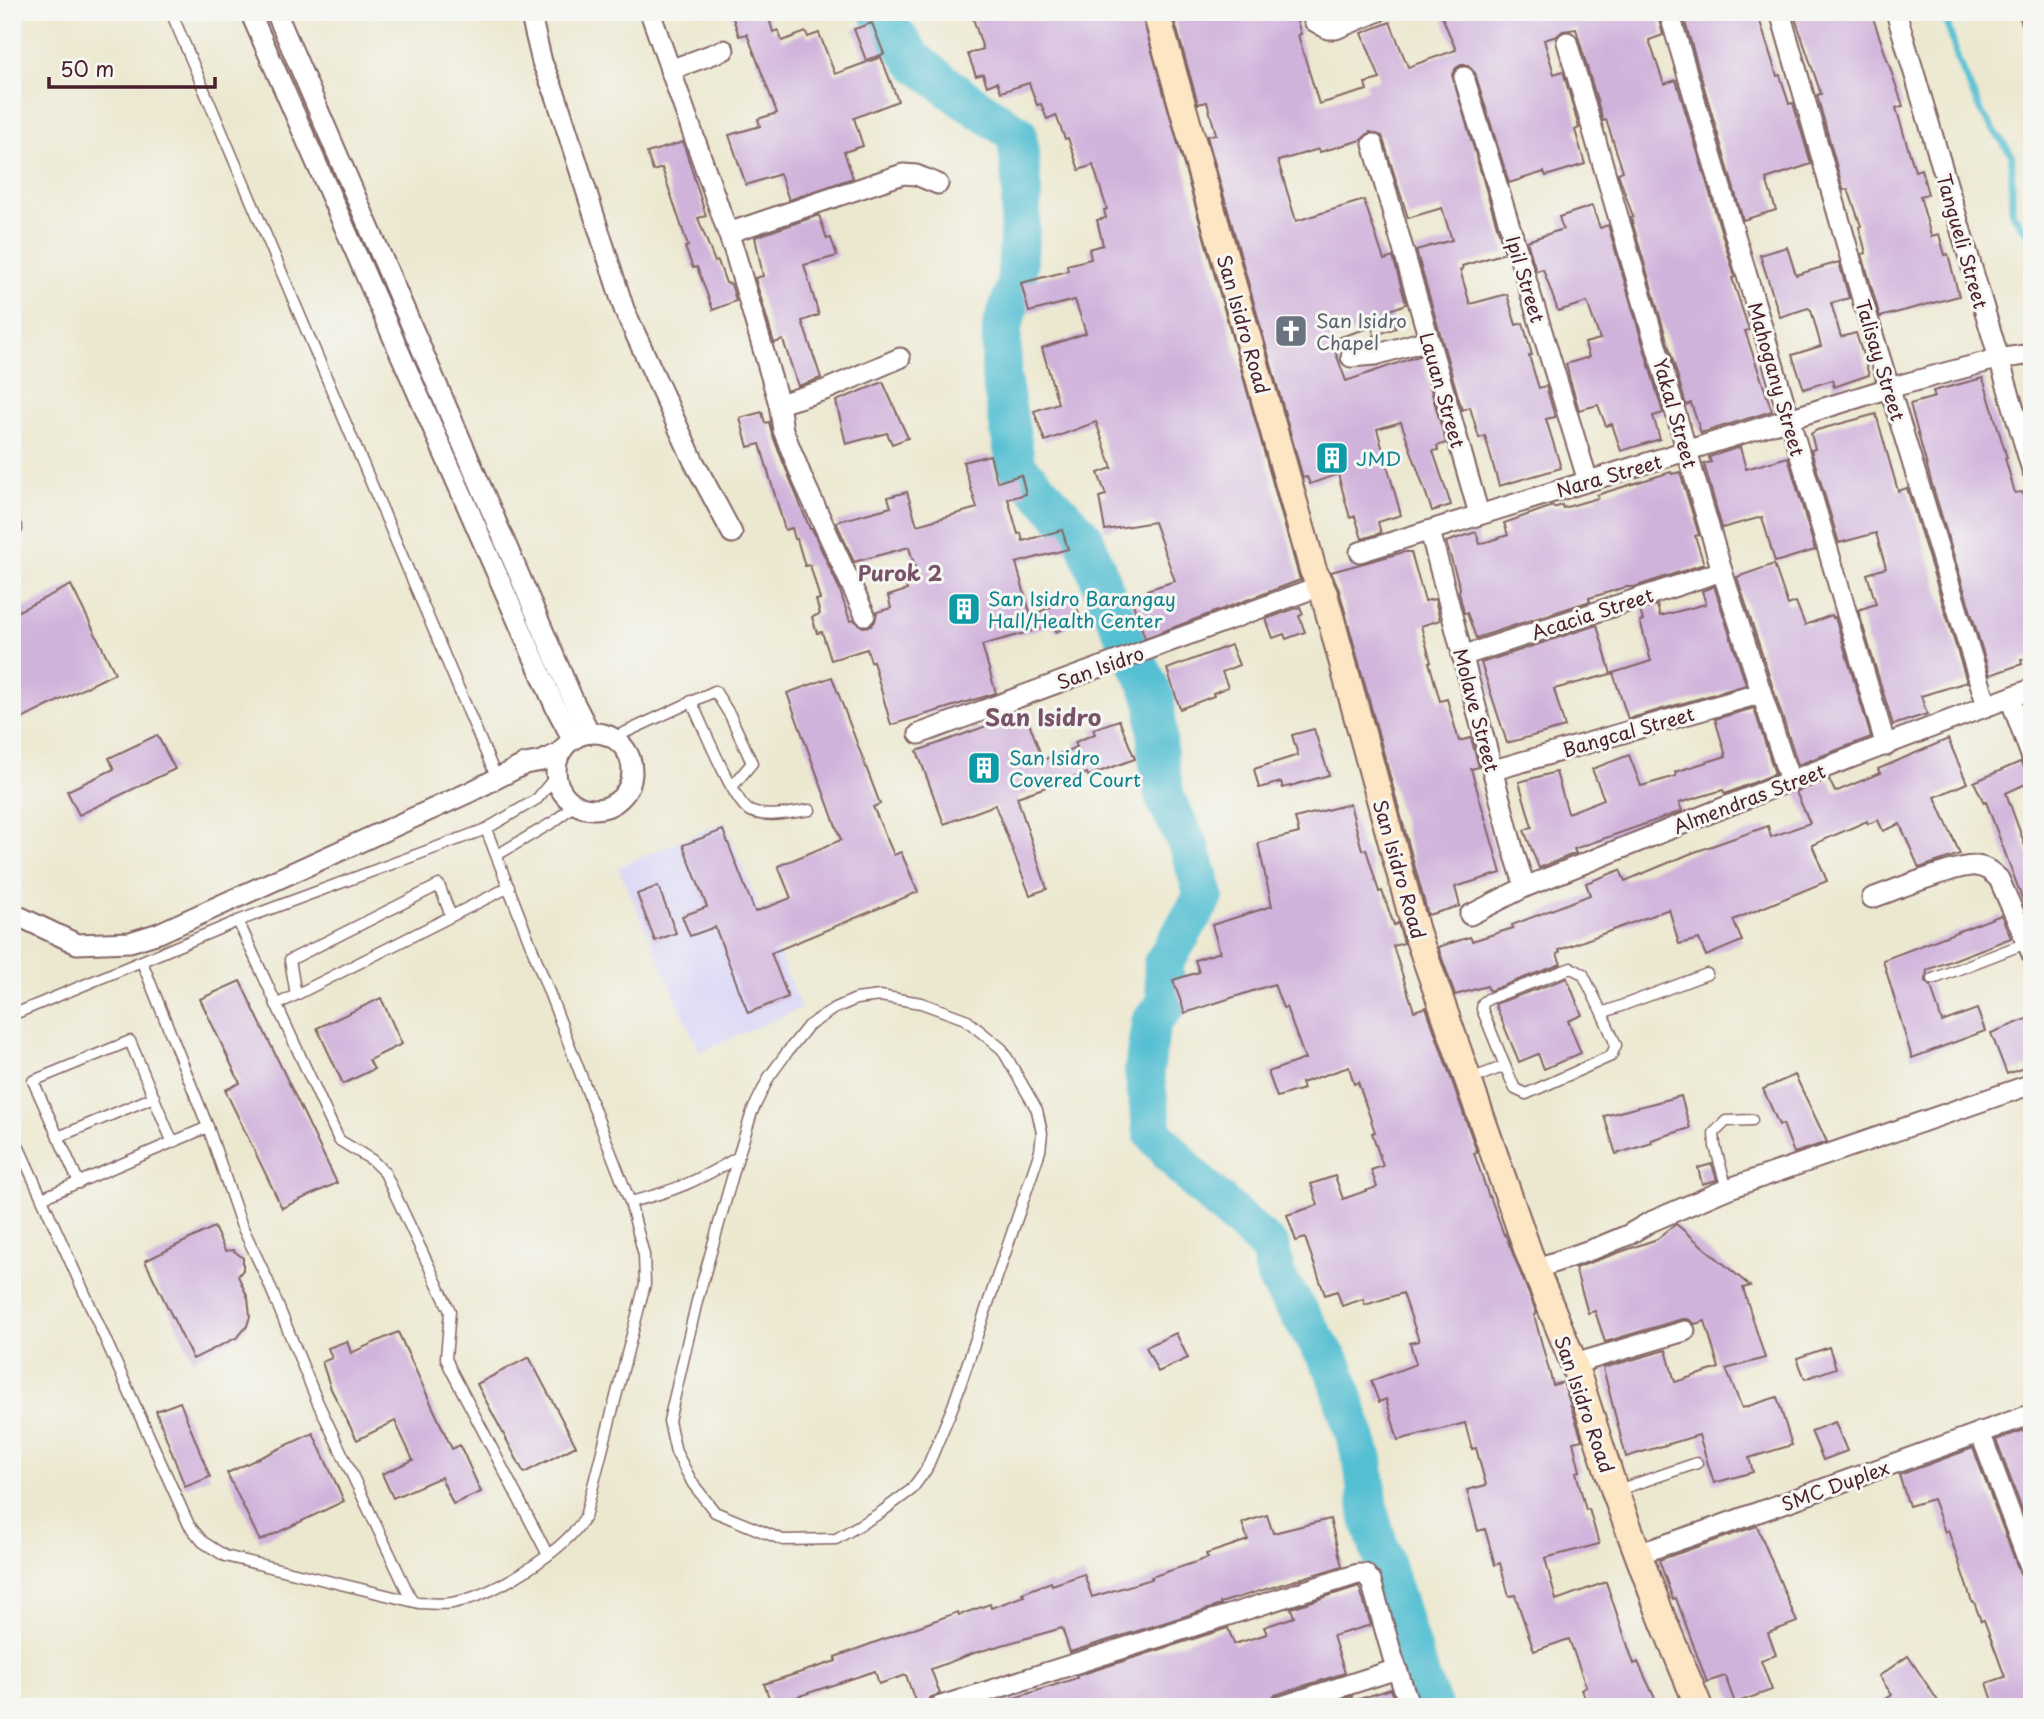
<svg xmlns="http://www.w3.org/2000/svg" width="2044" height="1719" viewBox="0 0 2044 1719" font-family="'Playpen Sans',sans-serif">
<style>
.built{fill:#d9d6f7}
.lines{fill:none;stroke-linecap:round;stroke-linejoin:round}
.stream{stroke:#56c0d3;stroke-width:7}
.river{stroke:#56c0d3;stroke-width:40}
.building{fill:#d0b3db}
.service-casing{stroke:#836565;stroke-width:13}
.minor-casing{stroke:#836565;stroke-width:23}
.secondary-casing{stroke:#836565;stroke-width:30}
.service{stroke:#fff;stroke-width:10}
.minor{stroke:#fff;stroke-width:19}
.secondary{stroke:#fce6c4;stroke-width:26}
.labels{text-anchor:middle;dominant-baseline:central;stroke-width:6;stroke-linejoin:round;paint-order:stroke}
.street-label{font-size:19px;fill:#4a1f2b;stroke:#f6f6f2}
.worship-label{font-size:19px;fill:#5b616d;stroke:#f6f6f2;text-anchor:start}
.culture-label{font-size:19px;fill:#0d838f;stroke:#f6f6f2;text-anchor:start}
.neighbourhood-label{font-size:21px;font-weight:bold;fill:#795369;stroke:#f6f6f2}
.quarter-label{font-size:23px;font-weight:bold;fill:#795369;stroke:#f6f6f2}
</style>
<rect width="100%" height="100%" fill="#f6f6f2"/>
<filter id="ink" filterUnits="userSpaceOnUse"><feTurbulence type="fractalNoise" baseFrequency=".0143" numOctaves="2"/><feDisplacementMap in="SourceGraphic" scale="14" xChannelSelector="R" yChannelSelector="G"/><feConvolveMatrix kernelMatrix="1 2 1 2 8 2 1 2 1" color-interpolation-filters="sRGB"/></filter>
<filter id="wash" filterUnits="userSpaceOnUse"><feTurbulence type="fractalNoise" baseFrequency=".00686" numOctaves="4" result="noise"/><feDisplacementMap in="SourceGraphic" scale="28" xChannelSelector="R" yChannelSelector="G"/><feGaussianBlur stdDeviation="1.57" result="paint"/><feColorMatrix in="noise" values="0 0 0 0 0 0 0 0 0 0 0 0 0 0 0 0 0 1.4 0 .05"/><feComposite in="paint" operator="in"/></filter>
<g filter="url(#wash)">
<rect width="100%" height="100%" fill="#ece8d0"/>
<polygon class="built" points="724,822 801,1008 700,1052 618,867"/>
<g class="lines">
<polyline class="stream" points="1944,12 1958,60 1981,112 2012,155 2012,213 2032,239"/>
<polyline class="river" points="879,12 914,60 961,97 1017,134 1022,191 1016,287 1002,327 1001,377 1016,466 1084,538 1107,598 1155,699 1158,758 1165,798 1190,849 1204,896 1163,964 1167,1004 1151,1022 1144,1071 1153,1133 1196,1181 1270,1248 1276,1277 1334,1368 1363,1460 1370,1518 1419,1676 1432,1707"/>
</g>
<g id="blocks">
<g class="building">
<polygon points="731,12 767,12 773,32 778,30 782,41 806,32 808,37 819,33 835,74 881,57 898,101 854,118 863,146 844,152 853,178 789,200 780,174 746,185 729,135 760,126 758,119 777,113 747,34 739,36"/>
<polygon points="971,12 1141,12 1300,580 1145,638 1132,601 1148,595 1147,590 1175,581 1154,522 1105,530 1099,497 1106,495 1098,473 1112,468 1096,422 1045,441 1034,411 1058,403 1042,348 1086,333 1075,300 1029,312 1021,283 1068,271 1067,265 1091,259 1089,249 1103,245 1097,220 1106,218 1104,210 1107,209 1093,165 1079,170 1068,138 1065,139 1056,115 1047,119 1041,104 1037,105 1029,83 1001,92 997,82 987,86 983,74 976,76 968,54 983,49"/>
<polygon points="1172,12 1277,12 1279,20 1295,15 1301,34 1298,35 1319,104 1367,90 1365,83 1380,79 1362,33 1390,22 1408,67 1456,50 1440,12 1657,12 1663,35 1649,40 1664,84 1676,80 1735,277 1732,278 1749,330 1745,331 1772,411 1701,433 1691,403 1686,405 1631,218 1633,217 1618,173 1623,171 1606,120 1603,121 1576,29 1563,31 1557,36 1544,40 1554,74 1563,71 1579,128 1575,130 1585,164 1546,176 1544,172 1509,183 1475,73 1467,65 1461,65 1456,68 1452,75 1505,253 1462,266 1463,269 1460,270 1470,304 1507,294 1516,325 1523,323 1532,355 1529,356 1539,388 1546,386 1555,417 1546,419 1561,468 1499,486 1485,436 1479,438 1470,407 1462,410 1416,250 1452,240 1442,208 1408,218 1382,136 1370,132 1361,140 1320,152 1319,149 1278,161 1296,221 1364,200 1384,260 1393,257 1406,304 1390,310 1396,328 1374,336 1372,327 1331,340 1346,381 1421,355 1446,443 1437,446 1438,450 1433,451 1451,505 1432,511 1401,422 1377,429 1401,515 1378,522 1381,533 1362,539 1355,516 1350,518 1338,474 1310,484 1307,477 1303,478 1207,136 1216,134 1207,102 1198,104"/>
<polygon points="1682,12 1757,12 1777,76 1780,75 1789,104 1793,103 1811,164 1766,179 1776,210 1743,220"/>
<polygon points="1793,12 1871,12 1903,106 1896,108 1915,171 1921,169 1928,194 1920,196 1931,236 1939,234 1945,255 1948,254 1959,296 1880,317 1862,254 1866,253 1859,227 1861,226 1848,189 1844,190 1841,182 1817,95 1821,94"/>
<polygon points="872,23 884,54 866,60 854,29"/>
<polygon points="683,142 706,216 698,218 715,262 718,261 726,283 731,284 736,301 713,310 697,267 693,268 685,247 688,246 662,168 653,171 647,153"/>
<polygon points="1592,206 1600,228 1608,225 1663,413 1653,416 1660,439 1621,451 1612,424 1606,426 1598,405 1579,410 1570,380 1566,364 1589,357 1585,343 1600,339 1587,302 1558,311 1543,269 1536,271 1527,241 1563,229 1559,217"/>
<polygon points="819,215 827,239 831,238 837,256 804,265 819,315 802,321 821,378 798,386 783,340 774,343 755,278 763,276 755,237"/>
<polygon points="1787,247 1796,275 1839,262 1849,298 1831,303 1841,337 1856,333 1869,375 1834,387 1832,380 1804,389 1792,355 1821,346 1811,310 1808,308 1780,317 1760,255"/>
<polygon points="1983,378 2007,458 2005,458 2015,493 2022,492 2032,528 2032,580 2022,583 2032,611 2032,656 2021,660 2022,664 1990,675 1931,481 1910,404 1935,397 1933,391"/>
<polygon points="883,382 908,438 892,444 887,433 846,444 836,401"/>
<polygon points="762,412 765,423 769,422 772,434 810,529 812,529 839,588 850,621 854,620 863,627 871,626 875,621 877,612 891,608 888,596 907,590 906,585 919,582 909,547 854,562 836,522 891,507 888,497 907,492 917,525 977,508 963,462 990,455 997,482 1021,475 1026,494 1008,499 1018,534 1021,533 1023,541 1062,530 1068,549 1016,563 1031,616 1072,597 1082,620 1056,632 1053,625 982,645 996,693 891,725 873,661 871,662 867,649 831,660 822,632 817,633 812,617 820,614 816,600 820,599 810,565 805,566 797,539 795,539 792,528 785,530 760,444 748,447 740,418"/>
<polygon points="1876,414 1898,491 1907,488 1967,682 1921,696 1927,714 1893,725 1858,610 1876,604 1867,574 1886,568 1876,533 1839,543 1811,450 1815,449 1811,434 1817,430"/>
<polygon points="1740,447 1746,469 1788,457 1815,550 1775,562 1762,517 1722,528 1704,464 1711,462 1709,457"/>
<polygon points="1671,472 1672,474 1680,472 1699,535 1695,536 1704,564 1634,587 1626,587 1589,598 1590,601 1476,638 1467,613 1464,613 1459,592 1460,588 1446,542 1476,532 1480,544 1508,535 1504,523 1553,506 1554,508 1562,505 1563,508 1598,498 1597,495"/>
<polygon points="1404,552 1411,552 1425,601 1435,599 1440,620 1421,626 1431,662 1429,662 1440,701 1447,699 1459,741 1471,738 1479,767 1471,769 1501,873 1455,887 1460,906 1428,915 1339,590 1331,572"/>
<polygon points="1774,564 1788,605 1796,602 1805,625 1832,615 1833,618 1835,617 1871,737 1798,765 1737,577"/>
<polygon points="71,585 115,673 12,724 12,614"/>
<polygon points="1714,586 1746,685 1628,719 1613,673 1651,661 1640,621 1643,620 1640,611 1657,605 1660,616 1706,604 1702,591"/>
<polygon points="1300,607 1303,614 1299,616 1305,632 1286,639 1284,634 1273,638 1266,619"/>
<polygon points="1597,625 1611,674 1554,689 1565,727 1507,743 1481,663"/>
<polygon points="1231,645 1239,665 1222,672 1228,687 1213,693 1214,696 1180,709 1167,669"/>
<polygon points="832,677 880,804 873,807 894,855 901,852 918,892 771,953 788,997 748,1013 715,927 690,936 682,916 707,907 683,845 723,830 755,912 791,898 778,866 841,840 787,693"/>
<polygon points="1754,708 1775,774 1725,794 1723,790 1679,803 1682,811 1574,849 1576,853 1539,868 1524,830 1532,827 1519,782 1556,772 1568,813 1604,799 1592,769 1629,755 1641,786 1676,776 1675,772 1726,756 1715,719"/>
<polygon points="1025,712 1043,760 1077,747 1075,742 1095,734 1093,729 1119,720 1135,759 1088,776 1087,773 1017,797 1047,889 1030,895 995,805 944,824 917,751"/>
<polygon points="1314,729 1329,775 1283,788 1281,782 1259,788 1254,769 1298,755 1292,735"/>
<polygon points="157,735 175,769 79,815 67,791 114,769 109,758"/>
<polygon points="1948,739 1967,783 1935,797 1960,854 1919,868 1900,824 1883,831 1878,820 1868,824 1867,821 1812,845 1827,881 1733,920 1742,941 1706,956 1699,939 1679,944 1669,909 1559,950 1560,952 1557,954 1561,964 1489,991 1487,986 1455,995 1438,947 1470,937 1472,941 1513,928 1512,925 1590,895 1586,883 1620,870 1625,881 1692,853 1768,826 1771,837 1810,823 1796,792 1829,779 1835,792 1880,773 1878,769"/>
<polygon points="2020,762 2025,768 2032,770 2032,781 2006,793 2032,865 2031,922 1986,802 1984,803 1974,782"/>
<polygon points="1350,804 1362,850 1366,849 1379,892 1382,891 1394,925 1398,923 1404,943 1393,946 1414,1011 1426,1007 1477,1152 1474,1153 1489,1197 1490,1196 1504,1235 1505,1234 1537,1314 1534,1315 1553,1385 1563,1382 1582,1440 1573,1442 1580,1471 1576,1472 1586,1510 1589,1509 1599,1544 1545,1558 1556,1600 1606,1582 1634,1664 1638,1662 1659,1707 1589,1707 1581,1689 1586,1686 1569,1639 1534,1651 1515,1595 1509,1596 1500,1563 1495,1565 1485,1529 1478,1531 1467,1490 1486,1485 1476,1448 1472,1449 1465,1423 1398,1440 1386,1399 1379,1402 1371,1381 1416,1364 1410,1343 1419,1341 1403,1293 1365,1305 1363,1299 1342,1306 1337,1291 1325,1295 1305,1238 1296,1241 1287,1215 1318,1205 1311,1184 1335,1176 1343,1199 1377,1187 1371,1170 1383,1166 1372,1133 1375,1132 1358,1082 1354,1084 1349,1067 1301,1083 1303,1089 1277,1097 1268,1072 1305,1059 1286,1007 1283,1008 1274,984 1185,1013 1173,980 1199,972 1195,960 1220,952 1212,925 1272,906 1258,843 1299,833 1295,818"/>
<polygon points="658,886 676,933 655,941 637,894"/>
<polygon points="2001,915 2011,938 1927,970 1926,981 1931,986 1942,1022 1977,1009 1985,1031 1912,1058 1883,960"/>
<polygon points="1567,978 1582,1015 1568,1021 1581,1053 1544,1069 1538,1054 1519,1062 1495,1004"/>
<polygon points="240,981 337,1183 282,1208 225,1090 240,1083 200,999"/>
<polygon points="381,998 402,1044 369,1060 374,1069 343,1084 317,1028"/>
<polygon points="2032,1017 2032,1065 2007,1074 1991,1033"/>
<polygon points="1795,1075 1827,1142 1794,1153 1783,1124 1779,1125 1763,1089"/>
<polygon points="1681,1096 1690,1128 1651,1140 1652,1143 1616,1154 1604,1116"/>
<polygon points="1712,1164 1717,1180 1702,1184 1698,1168"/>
<polygon points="1676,1224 1750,1286 1743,1288 1765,1358 1726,1369 1742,1408 1777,1397 1792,1445 1749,1458 1753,1472 1714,1483 1699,1435 1626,1457 1603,1368 1666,1350 1675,1382 1719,1368 1705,1321 1695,1324 1688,1319 1682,1319 1605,1342 1595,1311 1588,1313 1575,1268 1657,1239"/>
<polygon points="214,1227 225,1251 233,1250 243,1258 243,1270 238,1276 248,1298 250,1316 247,1326 238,1337 193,1359 145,1261"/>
<polygon points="398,1332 452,1449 460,1445 481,1492 453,1504 441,1477 393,1498 382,1474 413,1460 395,1421 357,1440 331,1389 322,1362 332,1358 328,1348 347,1341 351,1353"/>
<polygon points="1176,1333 1188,1358 1158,1372 1146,1347"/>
<polygon points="1829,1347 1836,1368 1805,1379 1797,1358"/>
<polygon points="529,1357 576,1446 524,1473 477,1384"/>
<polygon points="180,1402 210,1477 185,1487 156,1411"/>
<polygon points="1835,1422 1847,1451 1823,1460 1811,1431"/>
<polygon points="2032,1427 2032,1536 1996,1440"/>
<polygon points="313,1433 344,1501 260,1541 227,1473"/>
<polygon points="1973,1448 2021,1576 2025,1582 2032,1584 2032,1702 2018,1707 1995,1707 1987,1683 2005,1677 1984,1620 1981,1621 1974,1602 1972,1602 1948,1530 1945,1532 1933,1499 1909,1506 1899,1475"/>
<polygon points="1267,1515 1273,1533 1330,1519 1342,1566 1220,1603 1221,1605 1070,1652 1062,1628 974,1653 931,1669 940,1694 929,1698 926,1707 917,1707 906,1675 879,1684 875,1671 772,1705 764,1684 836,1661 835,1657 958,1612 959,1615 990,1604 991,1608 1024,1596 1022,1593 1051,1582 1052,1585 1084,1574 1092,1597 1152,1579 1151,1577 1208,1558 1206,1554 1248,1540 1242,1523"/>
<polygon points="1757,1526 1797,1622 1768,1633 1776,1655 1761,1661 1772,1690 1735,1703 1725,1676 1707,1682 1676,1598 1673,1599 1659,1560"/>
<polygon points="1359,1586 1371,1625 1333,1636 1345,1673 1275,1695 1270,1699 1267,1707 1214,1707 1212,1702 1198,1707 1176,1707 1174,1700 1153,1707 1000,1707 999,1703 1077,1678 1076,1676 1228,1628 1234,1644 1267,1634 1264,1627 1294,1617 1291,1608"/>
<polygon points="1908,1656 1942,1707 1874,1707 1892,1695 1879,1676"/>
<polygon points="1391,1689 1397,1707 1320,1707 1352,1696 1353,1701"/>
</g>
</g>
</g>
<g filter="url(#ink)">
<use href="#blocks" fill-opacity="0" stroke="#836565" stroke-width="2"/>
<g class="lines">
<defs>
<g id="service">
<polyline points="171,12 497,779"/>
<polyline points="12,518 17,529"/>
<path d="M691 701C701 721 734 804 750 811 768 819 792 812 810 810"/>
<polyline points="613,738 715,691 730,715 752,763 732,787"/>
<polyline points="497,855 555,821 575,804"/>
<polyline points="238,921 339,1140 372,1160 385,1173 450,1311 446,1358 450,1368 548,1555"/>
<polyline points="142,962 208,1127 241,1224 267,1279 318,1403 412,1601"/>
<polyline points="1933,979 2026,943"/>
<polyline points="296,995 290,960 439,885 451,916"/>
<polyline points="276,1005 509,887"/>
<polyline points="12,1015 238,921 486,829 537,799 556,776"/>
<polyline points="1505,1066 1515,1089 1526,1094 1611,1056 1616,1045 1602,1013"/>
<polyline points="1468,1080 1505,1066 1482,1009 1483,1003 1488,999 1571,968 1583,974 1602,1013 1707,974"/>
<path d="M12 1132 189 1525 203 1542 225 1556 419 1603C430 1603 441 1605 452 1603 493 1596 564 1552 585 1517L645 1284 644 1255 630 1202 486 829"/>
<polyline points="58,1137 154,1097"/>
<polyline points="79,1183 33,1081 130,1041 172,1141"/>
<polyline points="1727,1189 1715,1146 1714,1133 1726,1121 1752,1120"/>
<polyline points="42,1198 208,1127"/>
<path d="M630 1202C674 1191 698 1181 738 1157L752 1112 769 1077 788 1051 808 1026 833 1009 856 999 880 996 921 1003 965 1019 1002 1049 1037 1110 1042 1133 1040 1151 953 1406 926 1470 911 1490 880 1513 836 1539 783 1540 715 1512 693 1484 676 1452 669 1421 697 1301 738 1157"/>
<polyline points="1615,1491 1697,1463"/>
</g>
<g id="minor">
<polyline points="250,12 555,706 573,740"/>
<polyline points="276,12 574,702 590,733"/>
<polyline points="530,12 542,62 556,96 624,309 694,462 732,533"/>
<polyline points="650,12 735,253 779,404 783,430 803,480 865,615"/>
<polyline points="1311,12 1314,21 1328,29 1336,29 1377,12"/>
<polyline points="1669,12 1886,746"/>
<polyline points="1780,12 1863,302 1987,706"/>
<polyline points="1896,12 2032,470"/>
<polyline points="2029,12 2032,21"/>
<polyline points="1567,42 1722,571 1790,781"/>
<polyline points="670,70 724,50"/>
<polyline points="1464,77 1588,481"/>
<polyline points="1373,144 1479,514"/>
<polyline points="728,233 903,174 916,175 938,184"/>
<polyline points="1351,357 1375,355 1428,340"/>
<polyline points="779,404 825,390 900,358"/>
<polyline points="1430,531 1513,849 1525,887"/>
<polyline points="1360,552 1889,388 1997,359 2032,354"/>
<polyline points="1462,656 1722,571"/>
<polyline points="2010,698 2032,758"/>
<circle cx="594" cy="771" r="38"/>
<polyline points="919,734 1320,586"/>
<polyline points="1494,770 1762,693"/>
<path d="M1872 898C1892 891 1959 864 1976 866 1986 867 1992 872 1999 879L2032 954"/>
<polyline points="12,913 77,944 130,942 159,933 470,792 525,764 542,761 561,752"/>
<polyline points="1470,915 1525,887 1790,781 2032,689"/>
<polyline points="1535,1269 1599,1247 1628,1235 1650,1222 1727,1189 2032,1084"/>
<polyline points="1574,1364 1685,1331"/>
<polyline points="1980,1432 2032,1572"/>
<polyline points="1638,1554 1717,1527 2032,1414"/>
<polyline points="938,1707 1358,1574 1365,1574 1371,1581 1393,1658 1410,1707"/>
<polyline points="1279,1707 1397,1669"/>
</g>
<polyline id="secondary" points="1156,12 1313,570 1324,594 1416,931 1529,1254 1574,1364 1615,1492 1662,1618 1699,1707"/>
</defs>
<use href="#service" class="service-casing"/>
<use href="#minor" class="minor-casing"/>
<use href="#secondary" class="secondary-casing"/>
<use href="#service" class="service"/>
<use href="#minor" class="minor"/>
<use href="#secondary" class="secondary"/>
</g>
</g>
<defs>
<symbol id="church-square" viewBox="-11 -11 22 22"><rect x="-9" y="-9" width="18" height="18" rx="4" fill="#6b7280" stroke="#f6f6f2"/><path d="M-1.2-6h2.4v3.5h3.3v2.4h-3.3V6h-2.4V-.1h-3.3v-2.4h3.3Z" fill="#fff"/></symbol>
<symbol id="building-square" viewBox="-11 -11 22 22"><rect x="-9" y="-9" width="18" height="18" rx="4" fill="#0f9aa8" stroke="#f6f6f2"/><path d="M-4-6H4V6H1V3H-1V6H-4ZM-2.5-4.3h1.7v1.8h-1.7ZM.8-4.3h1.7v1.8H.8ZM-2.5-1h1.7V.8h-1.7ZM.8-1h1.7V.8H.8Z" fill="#fff"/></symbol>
</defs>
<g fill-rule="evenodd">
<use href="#church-square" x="1272" y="312" width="38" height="38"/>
<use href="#building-square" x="1313" y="439" width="38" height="38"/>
<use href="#building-square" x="945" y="590" width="38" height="38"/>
<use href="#building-square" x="965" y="749" width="38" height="38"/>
</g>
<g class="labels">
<g class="street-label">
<text transform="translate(1963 241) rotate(74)">Tangueli Street</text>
<text transform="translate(1526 279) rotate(73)">Ipil Street</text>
<text transform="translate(1244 324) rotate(74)">San Isidro Road</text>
<text transform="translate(1881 360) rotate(73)">Talisay Street</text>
<text transform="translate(1777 379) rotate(74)">Mahogany Street</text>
<text transform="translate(1443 390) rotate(74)">Lauan Street</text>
<text transform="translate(1676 413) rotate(74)">Yakal Street</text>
<text transform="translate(1609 475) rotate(-16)">Nara Street</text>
<text transform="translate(1592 613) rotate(-18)">Acacia Street</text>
<text transform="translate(1100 667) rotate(-20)">San Isidro</text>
<text transform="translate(1477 710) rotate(75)">Molave Street</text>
<text transform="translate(1628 731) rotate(-16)">Bangcal Street</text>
<text transform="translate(1749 798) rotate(-21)">Almendras Street</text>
<text transform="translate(1400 869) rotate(74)">San Isidro Road</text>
<text transform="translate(1585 1404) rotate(71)">San Isidro Road</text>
<text transform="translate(1835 1485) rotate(-20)">SMC Duplex</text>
</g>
<g class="worship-label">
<text x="1316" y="320">San Isidro<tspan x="1316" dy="22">Chapel</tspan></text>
</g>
<g class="culture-label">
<text x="1356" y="458">JMD</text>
<text x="988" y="598">San Isidro Barangay<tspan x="988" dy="22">Hall/Health Center</tspan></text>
<text x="1009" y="757">San Isidro<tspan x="1009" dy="22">Covered Court</tspan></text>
</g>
<g class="neighbourhood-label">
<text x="900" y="572">Purok 2</text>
</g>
<g class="quarter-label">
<text x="1043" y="716">San Isidro</text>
</g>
</g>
<rect width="2044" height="1719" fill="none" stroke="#f6f6f2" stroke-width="42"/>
<path d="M49 77v10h166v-10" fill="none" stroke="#4a1f2b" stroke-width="3.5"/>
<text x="60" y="77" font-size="21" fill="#4a1f2b" stroke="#f6f6f2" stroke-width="5" paint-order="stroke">50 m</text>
</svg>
